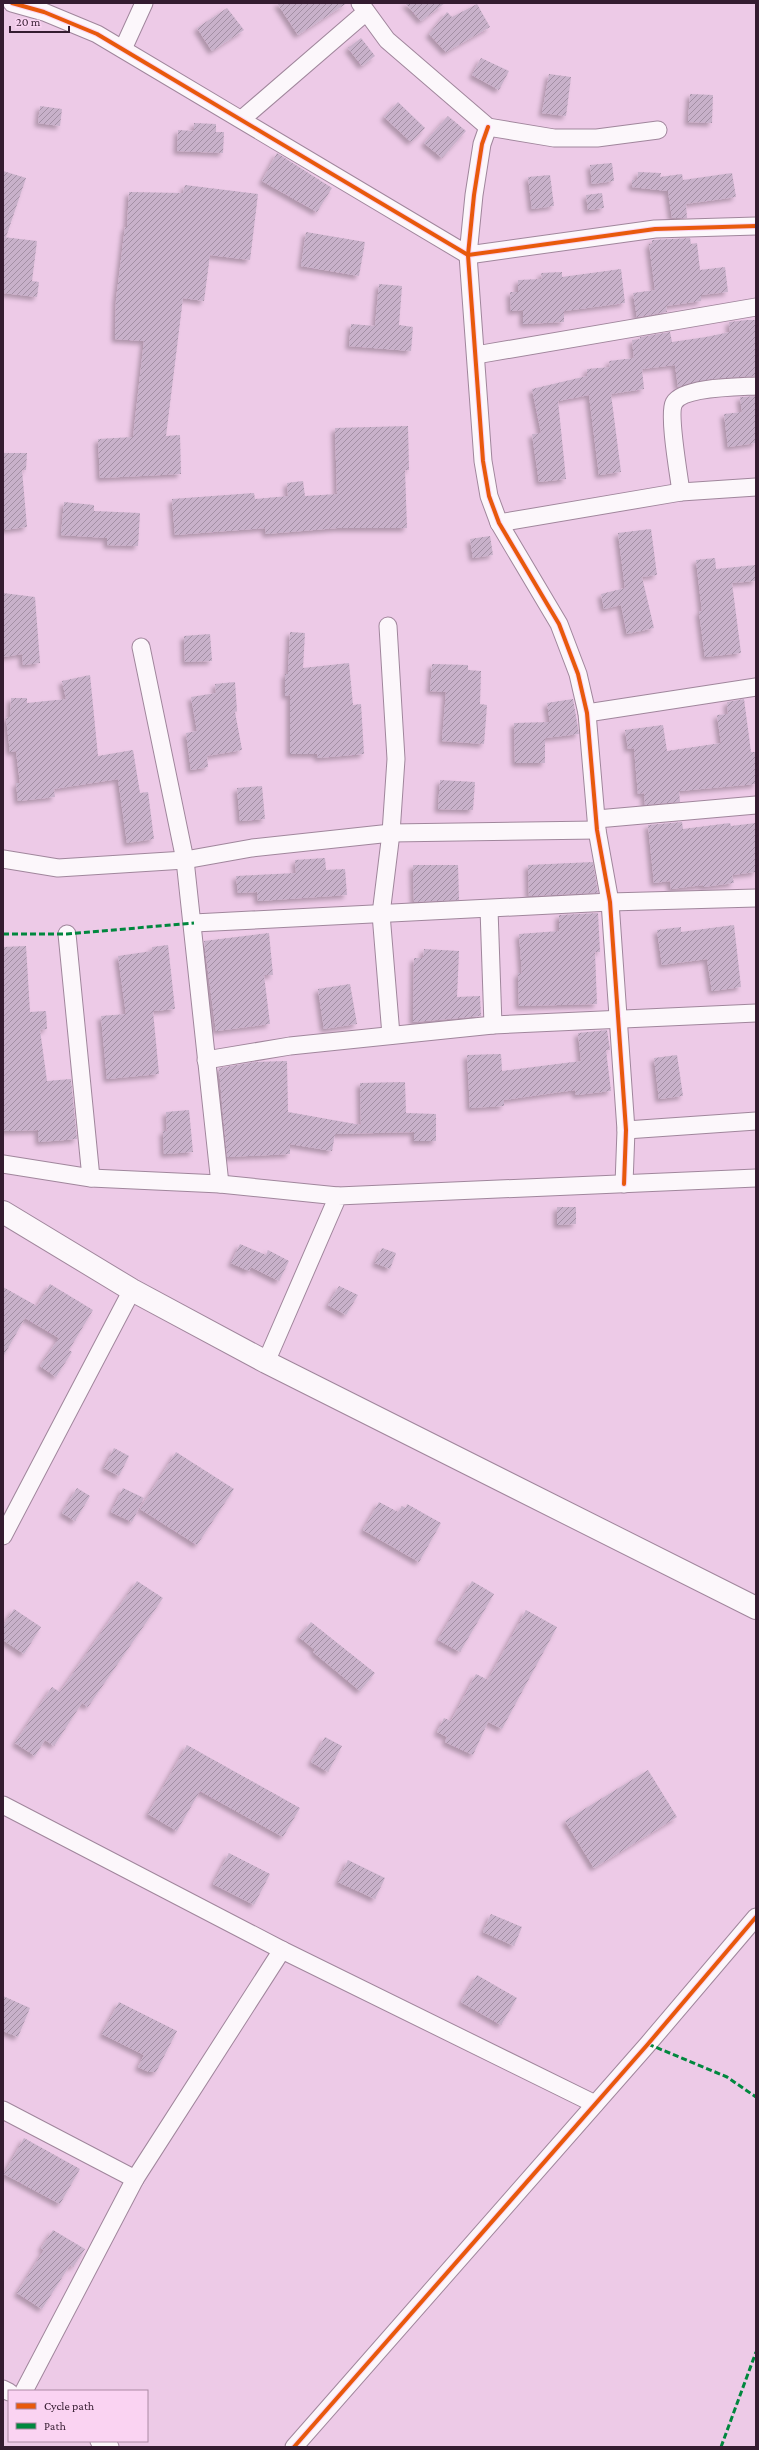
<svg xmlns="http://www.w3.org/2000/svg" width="759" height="2450" viewBox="0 0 759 2450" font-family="'Crimson Pro',serif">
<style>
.building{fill:url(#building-hatch);filter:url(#shadow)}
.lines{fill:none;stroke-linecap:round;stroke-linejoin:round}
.minor-casing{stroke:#a0869c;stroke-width:19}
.primary-casing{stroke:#a0869c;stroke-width:24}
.minor{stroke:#fcf7fb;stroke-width:17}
.primary{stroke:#fcf7fb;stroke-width:22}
.quiet{stroke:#00873e;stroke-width:3;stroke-dasharray:6 3;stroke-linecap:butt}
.cycleway-casing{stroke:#fad3f2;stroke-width:6}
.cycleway{stroke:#e8590c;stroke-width:4}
</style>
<defs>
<pattern id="building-hatch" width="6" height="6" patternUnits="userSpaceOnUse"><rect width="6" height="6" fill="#c8b1ca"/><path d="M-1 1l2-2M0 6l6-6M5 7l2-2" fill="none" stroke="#a38fa4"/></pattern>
<filter id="shadow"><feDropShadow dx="-3.5" dy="3.5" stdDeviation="2" flood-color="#0004"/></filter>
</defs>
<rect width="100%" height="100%" fill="#edcae7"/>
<g class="building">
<polygon points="277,3 347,3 298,35"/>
<polygon points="405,3 445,3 421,21"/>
<polygon points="477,4 490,27 446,52 429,34 447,12 452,17"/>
<polygon points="227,8 244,30 212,51 197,28"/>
<polygon points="361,38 375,56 362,66 348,48"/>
<polygon points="481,58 509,71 499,90 472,75"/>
<polygon points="549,74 571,77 566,116 542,113"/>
<polygon points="690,94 713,95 712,123 688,122"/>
<polygon points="398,102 425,128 411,142 384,117"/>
<polygon points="40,106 62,109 60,126 38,123"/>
<polygon points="448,116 466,131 442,158 424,143"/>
<polygon points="194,123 216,124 216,132 224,132 223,153 177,151 178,130 194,131"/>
<polygon points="277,153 332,188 317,212 262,181"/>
<polygon points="612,163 614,181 592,184 590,165"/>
<polygon points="3,171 26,178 6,237 3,237"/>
<polygon points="638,172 661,173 660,177 682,174 683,180 732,173 736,197 686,204 687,218 672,218 668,191 632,187 632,180 637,180"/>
<polygon points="550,175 554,206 532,209 528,177"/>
<polygon points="185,185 258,194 250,260 210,255 204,301 183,298 166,436 180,435 181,474 100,478 98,439 133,437 144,341 115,339 116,300 125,227 127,227 129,192 183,193"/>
<polygon points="602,193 604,208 588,210 586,195"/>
<polygon points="306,232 365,242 359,276 301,266"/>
<polygon points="3,237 37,241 32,281 39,282 37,297 3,293"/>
<polygon points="690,238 691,244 697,243 700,270 725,267 728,292 701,295 701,301 666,306 667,312 637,317 633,293 655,290 649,244 652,244 652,240"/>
<polygon points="621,269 625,303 564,311 564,322 523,324 523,310 511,311 510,292 518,292 518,280 542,279 541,273 562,272 562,277"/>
<polygon points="379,284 402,286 399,325 413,327 411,351 349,346 351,324 375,326"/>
<polygon points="747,320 756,320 756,376 710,379 678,387 675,365 642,369 644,389 611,394 621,472 599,475 589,395 558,401 566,479 539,482 532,434 541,433 532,389 587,376 587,369 610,367 609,361 634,358 632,340 640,339 640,337 670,332 672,342 706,337 730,332 729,322"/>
<polygon points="756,396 756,443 728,447 724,414 742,412 740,397"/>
<polygon points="408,426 409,470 405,470 407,528 337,528 266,534 265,528 175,535 172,499 254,493 255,499 288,496 287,483 303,481 305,496 337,494 335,428"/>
<polygon points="3,453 27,453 26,470 22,470 27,527 3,530"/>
<polygon points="64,502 94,505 94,511 140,513 138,546 107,545 107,538 61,535"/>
<polygon points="651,529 657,575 642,577 654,628 627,634 621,605 604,609 601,594 625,588 618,533"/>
<polygon points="490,536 493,555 473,558 470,539"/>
<polygon points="715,558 716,569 756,565 756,581 732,583 741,653 705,657 699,612 702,611 696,560"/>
<polygon points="3,593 35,597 40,663 23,665 22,654 3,657"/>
<polygon points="290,632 305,633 303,668 349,663 353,705 361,704 364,754 318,758 317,754 290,754 290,695 285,696 285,674 288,674"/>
<polygon points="210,634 212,661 185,662 184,636"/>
<polygon points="432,664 468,665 468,670 481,671 480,704 487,705 484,744 442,741 446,692 430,691"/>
<polygon points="90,675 98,756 133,750 140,793 148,792 154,839 127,843 118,779 54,789 55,797 18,801 16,783 20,783 16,751 10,752 6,718 10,717 11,698 27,698 27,703 66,699 62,681"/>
<polygon points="235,682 237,711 235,712 242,750 207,756 208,767 191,770 186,733 197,731 191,697 216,693 215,684"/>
<polygon points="573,699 579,734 545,738 545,763 515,763 514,723 550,722 547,703"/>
<polygon points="744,699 751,752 756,752 756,784 679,791 680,802 645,805 644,793 638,794 634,748 628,749 625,730 663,725 667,751 721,743 717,715 728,714 727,702"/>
<polygon points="440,780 475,782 473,810 438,809"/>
<polygon points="262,786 265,819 240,821 237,788"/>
<polygon points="682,822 683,829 730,823 731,826 756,823 756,872 732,875 734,883 703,887 703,885 671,889 670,881 654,883 648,825"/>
<polygon points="325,858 326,870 345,869 347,895 258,901 257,892 238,893 236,876 296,873 295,860"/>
<polygon points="593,862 598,893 529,896 528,865"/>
<polygon points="413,865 458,865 459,900 414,902"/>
<polygon points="598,913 600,952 595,952 597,1004 519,1006 518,973 522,973 519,934 559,931 559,915"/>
<polygon points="734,925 741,987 712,991 707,959 662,965 657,930 681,927 681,932"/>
<polygon points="269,933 273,975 264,975 270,1024 216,1031 204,941"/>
<polygon points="168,945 175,1009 153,1011 159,1074 107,1079 101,1016 126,1014 118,956 152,951 152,947"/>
<polygon points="26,946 30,1012 46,1011 47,1029 40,1030 47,1081 71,1079 77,1139 39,1142 38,1130 3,1131 3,947"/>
<polygon points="424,949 459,951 457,997 480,996 481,1016 413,1022 414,958 423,958"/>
<polygon points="350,984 357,1024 324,1029 318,989"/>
<polygon points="607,1030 610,1050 606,1050 611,1091 576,1095 575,1090 504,1100 504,1106 470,1108 467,1055 501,1054 502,1071 581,1061 578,1033"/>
<polygon points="677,1055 683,1096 659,1099 654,1058"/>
<polygon points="287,1061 288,1112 361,1125 360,1083 405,1082 406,1113 436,1114 436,1141 414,1141 414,1132 335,1134 332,1151 290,1144 290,1154 227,1157 219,1068 254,1062"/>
<polygon points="189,1110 193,1152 164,1154 163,1131 167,1131 166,1112"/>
<polygon points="557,1207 576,1207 576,1224 557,1225"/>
<polygon points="240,1244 266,1255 268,1250 289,1261 279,1281 251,1267 249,1271 231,1263"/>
<polygon points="382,1248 396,1253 390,1269 375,1263"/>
<polygon points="50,1284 93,1310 69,1350 72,1352 56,1377 40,1366 59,1338 25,1318 3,1357 3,1287 37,1306"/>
<polygon points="339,1286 358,1295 346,1315 328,1305"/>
<polygon points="114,1448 129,1456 119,1476 104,1468"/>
<polygon points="176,1452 234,1489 197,1545 140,1509"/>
<polygon points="77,1488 90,1496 75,1521 62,1513"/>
<polygon points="123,1488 144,1498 132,1522 111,1512"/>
<polygon points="379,1502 398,1512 402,1506 406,1508 407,1504 441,1523 419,1562 363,1530"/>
<polygon points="137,1581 163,1598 88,1707 82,1703 54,1746 45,1740 35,1756 15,1743 52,1687 60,1692"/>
<polygon points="472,1581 494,1594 460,1652 438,1640"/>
<polygon points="14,1609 41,1627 24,1654 3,1640 3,1626"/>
<polygon points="526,1610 557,1627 502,1729 488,1722 473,1755 445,1742 447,1737 437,1732 444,1718 451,1721 476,1674 488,1680"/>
<polygon points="311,1622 375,1673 360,1691 313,1652 315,1650 299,1637"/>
<polygon points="325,1737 342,1746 328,1772 311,1762"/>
<polygon points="187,1745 300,1808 283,1837 200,1791 177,1831 148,1814"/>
<polygon points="648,1770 677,1817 594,1868 565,1821"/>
<polygon points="229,1853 270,1874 254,1905 213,1884"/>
<polygon points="348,1860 385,1878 375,1899 338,1882"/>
<polygon points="491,1914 522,1927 514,1946 483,1932"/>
<polygon points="477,1975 517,1998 501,2025 461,2002"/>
<polygon points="3,1996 30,2008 18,2037 3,2031"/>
<polygon points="119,2002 177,2031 156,2072 149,2072 138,2067 144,2055 102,2034"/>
<polygon points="24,2138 80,2169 60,2204 4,2174"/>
<polygon points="53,2230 85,2249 73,2267 70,2265 42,2309 17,2293 44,2250 41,2248"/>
</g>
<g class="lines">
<defs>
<g id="minor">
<polyline points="12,3 44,12 97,34 468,255 655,229 756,226"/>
<polyline points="360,3 387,40 488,127 554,138 597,138 658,130"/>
<polyline points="123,49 144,3"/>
<polyline points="242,119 366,12"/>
<polyline points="488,127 482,144 474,195 468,255 483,461 489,496 499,523 559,624 578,674 587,713 597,830 610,902 626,1130 624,1184"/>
<polyline points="476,355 756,307"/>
<path d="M681 492C679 476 668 414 674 403 683 387 738 387 756 386"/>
<polyline points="499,523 681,492 756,487"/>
<polyline points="388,626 396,759 391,833 381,914 391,1035"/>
<polyline points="141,647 185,860 220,1184"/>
<polyline points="587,713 756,687"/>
<polyline points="597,819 756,805"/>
<polyline points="3,859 58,868 185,860 252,848 391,833 597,830"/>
<polyline points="489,909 493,1025"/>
<polyline points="194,923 610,902 756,898"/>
<polyline points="67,934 91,1178"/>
<polyline points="206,1060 290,1046 493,1025 756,1013"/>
<polyline points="626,1130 756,1121"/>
<polyline points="3,1164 91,1178 220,1184 338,1196"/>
<polyline points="266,1362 338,1196 756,1178"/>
<polyline points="3,1536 132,1290"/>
<polyline points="3,1805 282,1950 595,2104"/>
<polyline points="3,2110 135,2179"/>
<polyline points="3,2389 9,2392"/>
<polyline points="24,2391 135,2179 282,1950"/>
<polyline points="99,2441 110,2447"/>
<polyline points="294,2447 648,2044 756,1917"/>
</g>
<polyline id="primary" points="3,1212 132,1290 266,1362 756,1608"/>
</defs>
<use href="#minor" class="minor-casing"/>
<use href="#primary" class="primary-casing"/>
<use href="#minor" class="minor"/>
<use href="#primary" class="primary"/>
<g class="quiet">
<polyline points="3,934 67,934 194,923"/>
<polyline points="648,2044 727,2077 756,2097"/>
<polyline points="721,2447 756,2352"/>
</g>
<defs>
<g id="cycleway">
<polyline points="12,3 44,12 97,34 468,255 655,229 756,226"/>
<polyline points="488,127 482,144 474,195 468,255 483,461 489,496 499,523 559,624 578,674 587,713 597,830 610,902 626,1130 624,1184"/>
<polyline points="294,2447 648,2044 756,1917"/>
</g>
</defs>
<use href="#cycleway" class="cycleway-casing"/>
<use href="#cycleway" class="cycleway"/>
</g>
<rect width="759" height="2450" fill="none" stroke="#341c30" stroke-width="8"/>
<rect x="8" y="2390" width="140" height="52" fill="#fad3f2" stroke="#ab8aa4"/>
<rect x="16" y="2403" width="20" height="6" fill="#e8590c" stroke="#ab8aa4"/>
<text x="44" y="2410" font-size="12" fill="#341c30">Cycle path</text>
<rect x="16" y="2423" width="20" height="6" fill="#00873e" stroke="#ab8aa4"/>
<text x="44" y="2430" font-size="12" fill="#341c30">Path</text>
<path d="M10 26v6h59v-6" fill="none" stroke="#341c30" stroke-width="2"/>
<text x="16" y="26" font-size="12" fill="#341c30" stroke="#fad3f2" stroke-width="3" paint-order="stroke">20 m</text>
</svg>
